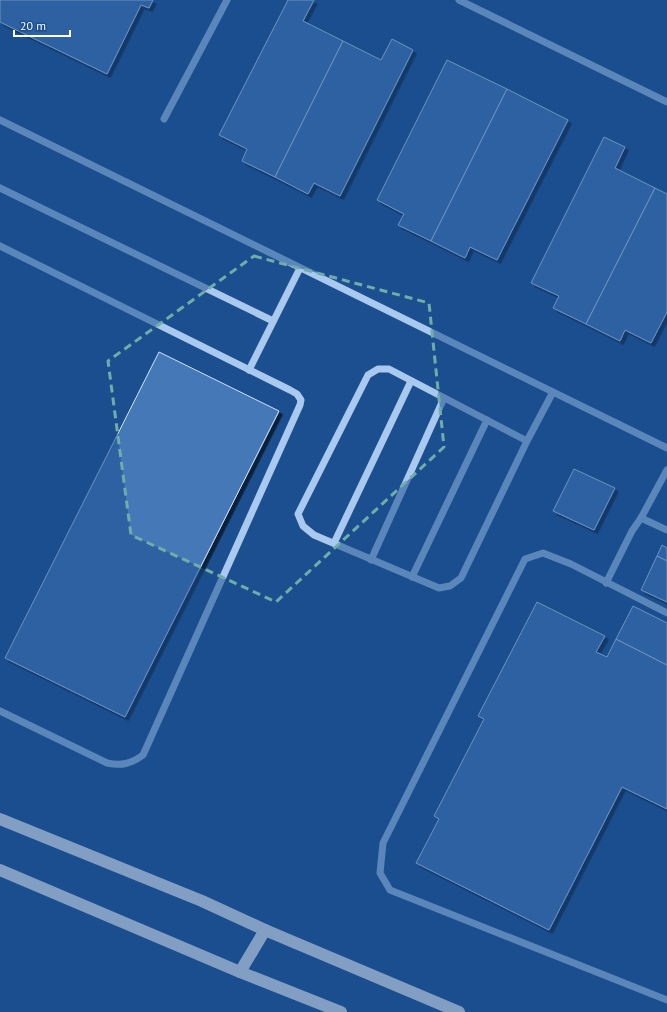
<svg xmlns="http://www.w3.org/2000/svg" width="667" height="1012" viewBox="0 0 667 1012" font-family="'PT Sans',sans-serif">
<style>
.building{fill:#4478b7;stroke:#cfe3fa;filter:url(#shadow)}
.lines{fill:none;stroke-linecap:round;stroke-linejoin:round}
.minor{stroke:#a9c9ee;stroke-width:7}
.highway{stroke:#fff;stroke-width:12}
.marked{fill:none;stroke:#6fada8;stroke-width:3;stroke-dasharray:8 5;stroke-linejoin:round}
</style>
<defs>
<filter id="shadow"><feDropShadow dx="3.5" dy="3.5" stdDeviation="0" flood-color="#0009"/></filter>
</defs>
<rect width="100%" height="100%" fill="#1b4f8f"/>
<g class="building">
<polygon points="0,0 153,0 149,8 141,5 107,74 0,22"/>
<polygon points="288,0 314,0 303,21 343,41 275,177 242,161 247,149 219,135"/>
<polygon points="392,39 413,50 340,196 314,183 308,194 275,177 343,41 381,60"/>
<polygon points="447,60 507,89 431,241 398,225 404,214 377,200"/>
<polygon points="507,89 568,120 497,260 470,247 465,258 431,241"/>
<polygon points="604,137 625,147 615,168 655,188 586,324 553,308 559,296 531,283"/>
<polygon points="655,188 667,194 667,312 651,343 625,330 620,341 586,324"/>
<polygon points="159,352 279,411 125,717 5,658"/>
<polygon points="574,469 615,488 594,530 553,511"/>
<polygon points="662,545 667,548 667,561 657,556"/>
<polygon points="657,556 667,561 667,602 641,590"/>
<polygon points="537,602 605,636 596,652 607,657 616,639 667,665 667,809 622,787 549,930 416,863 439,819 434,816 484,719 478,716"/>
<polygon points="633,606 667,623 667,665 616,639"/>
</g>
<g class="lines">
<g class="minor">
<polyline points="459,0 667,102"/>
<polyline points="164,119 227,0"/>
<polyline points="0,120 667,448"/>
<polyline points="0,188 273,321"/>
<path d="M0 246 290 390 297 394 301 400 300 405 143 755C131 764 121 766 107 763L0 711"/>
<polyline points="249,370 300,268"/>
<polyline points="527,441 389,369 378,369 368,375 298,514 303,526 314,535 439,588 450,586 461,578 527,441 553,392"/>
<polyline points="641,518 667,530"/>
<polyline points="334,543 411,381"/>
<polyline points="371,560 444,398"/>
<polyline points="412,577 487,420"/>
<polyline points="606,583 632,531 641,518 667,470"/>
<polyline points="667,613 571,564 543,553 525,559 383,843 380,873 390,890 667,1000"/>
</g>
<g class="highway">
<polyline points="0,819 202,901 265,930 459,1012"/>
<polyline points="0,870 240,972 341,1012"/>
<polyline points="240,972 265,930"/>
</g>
</g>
<path d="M0 0H667V1012H0ZM254 256 429 303 444 447 276 602 131 535 108 361Z" fill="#1b4f8f" fill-opacity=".55" fill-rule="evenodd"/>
<path class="marked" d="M254 256 429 303 444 447 276 602 131 535 108 361Z"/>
<path d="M14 30v6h56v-6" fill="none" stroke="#ffffff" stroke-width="2"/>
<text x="20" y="30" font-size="12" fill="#ffffff" stroke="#1b4f8f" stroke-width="3" paint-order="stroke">20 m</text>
</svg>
